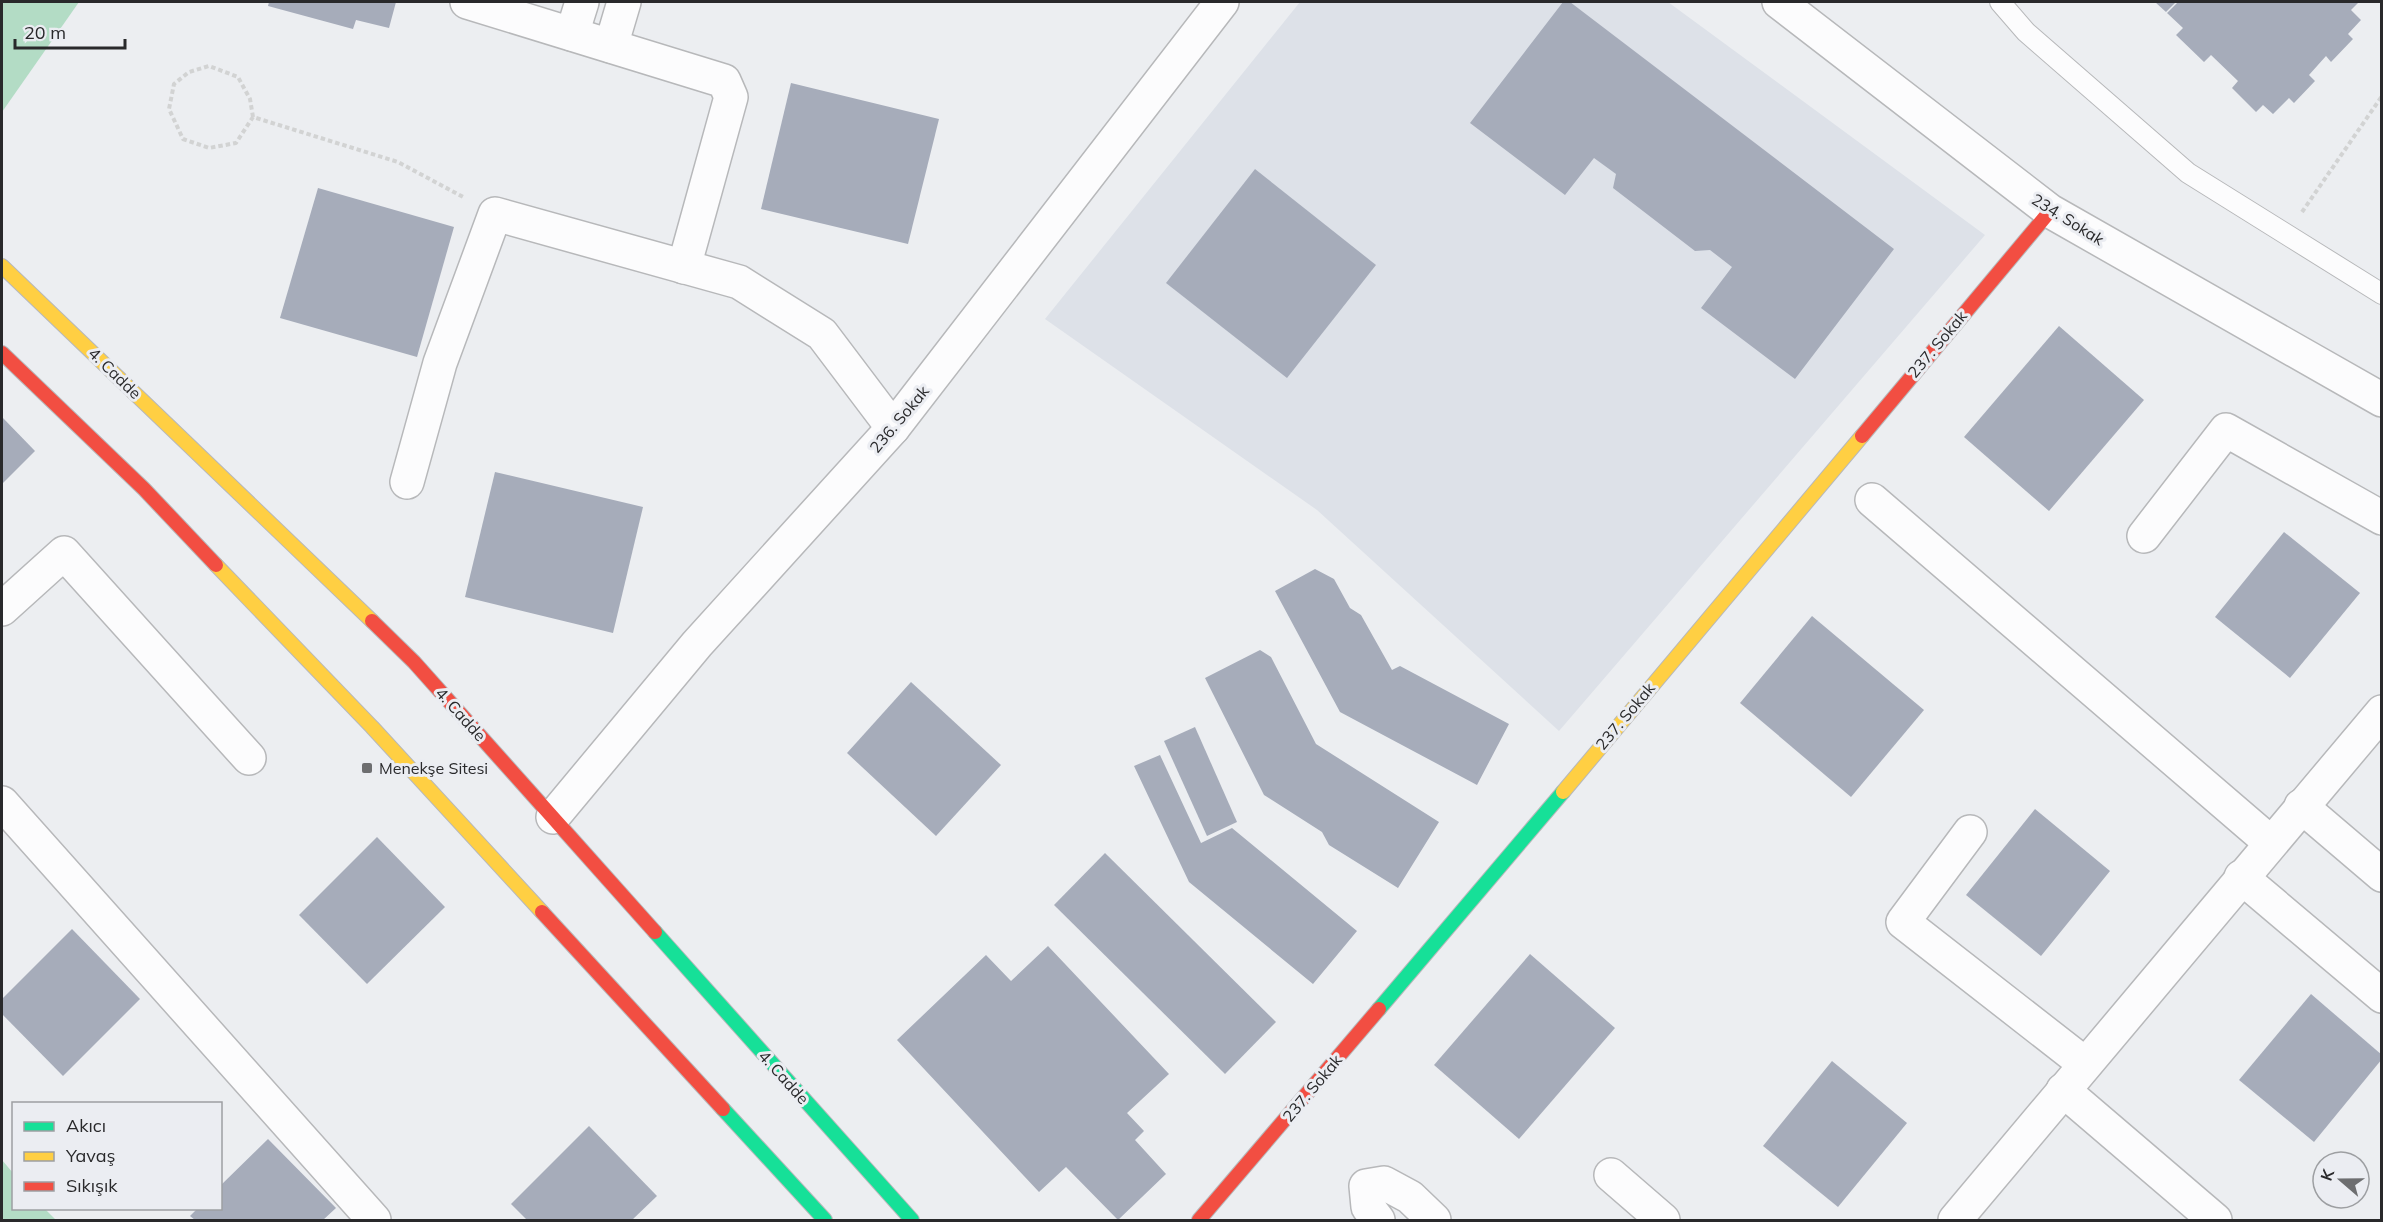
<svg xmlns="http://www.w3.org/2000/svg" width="2383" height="1222" viewBox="0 0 2383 1222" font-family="Mulish,sans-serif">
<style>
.built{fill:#dde1e8}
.green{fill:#b3dcc5}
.building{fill:#a6acba}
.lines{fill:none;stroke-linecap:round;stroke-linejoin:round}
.lane-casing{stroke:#b7b8ba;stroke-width:22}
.street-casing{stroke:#b7b8ba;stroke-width:36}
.fast-casing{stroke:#b7b8ba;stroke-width:16}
.slow-casing{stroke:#b7b8ba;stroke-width:16}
.jam-casing{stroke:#b7b8ba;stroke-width:16}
.path{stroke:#d2d3d3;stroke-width:4;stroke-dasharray:4.5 3;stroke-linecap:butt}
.lane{stroke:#fcfcfd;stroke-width:20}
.street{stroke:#fcfcfd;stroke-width:33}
.fast{stroke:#16e098;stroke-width:14}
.slow{stroke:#ffcf43;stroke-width:14}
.jam{stroke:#f24e42;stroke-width:14}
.poi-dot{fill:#6d6e70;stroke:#ebedf2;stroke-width:2}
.labels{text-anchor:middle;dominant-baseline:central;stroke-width:6;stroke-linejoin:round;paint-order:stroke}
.street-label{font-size:16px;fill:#29292b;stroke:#ebedf2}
.poi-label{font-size:16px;fill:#29292b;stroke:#ebedf2;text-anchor:start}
</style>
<rect width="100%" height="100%" fill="#eceef1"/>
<polygon class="built" points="1300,2 1668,2 1985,235 1559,731 1317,510 1045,319"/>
<g class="green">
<polygon points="2,2 79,2 2,112"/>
<polygon points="2,1160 13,1173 14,1208 45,1209 56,1220 2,1220"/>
</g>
<g class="building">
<polygon points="269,2 396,2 389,28 356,20 353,29 268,6"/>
<polygon points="1563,2 1570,2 1894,249 1795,379 1701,308 1732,267 1710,250 1695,251 1613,188 1616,174 1594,158 1565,195 1470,123"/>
<polygon points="2155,2 2176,2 2166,12"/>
<polygon points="2178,2 2359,2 2351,10 2361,20 2348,34 2353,39 2331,62 2326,56 2309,75 2315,81 2294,103 2289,98 2273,114 2263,105 2256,112 2232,88 2238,81 2211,55 2204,62 2176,35 2183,28 2167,13"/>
<polygon points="791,83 939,119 908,244 761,209"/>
<polygon points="1255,169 1376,265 1287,378 1166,283"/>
<polygon points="318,188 454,227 417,357 280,318"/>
<polygon points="2059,326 2144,400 2049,511 1964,437"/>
<polygon points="2,417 35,451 2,484"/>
<polygon points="495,472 643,507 613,633 465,597"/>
<polygon points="2284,532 2360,593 2290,678 2215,617"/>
<polygon points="1315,569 1334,579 1350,608 1361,615 1392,670 1400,666 1509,724 1477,785 1340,712 1275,591"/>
<polygon points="1812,616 1924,710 1851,797 1740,703"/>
<polygon points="1260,650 1271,657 1316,744 1439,822 1398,888 1329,845 1322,832 1264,795 1205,678"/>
<polygon points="911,682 1001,765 936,836 847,753"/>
<polygon points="1195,727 1237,822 1207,836 1164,741"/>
<polygon points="1160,755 1201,843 1232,828 1357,931 1313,984 1189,882 1134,766"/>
<polygon points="2035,809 2110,871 2041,956 1966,895"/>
<polygon points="377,837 445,907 367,984 299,915"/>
<polygon points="1105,853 1276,1022 1225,1074 1054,905"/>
<polygon points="72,929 140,999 63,1076 2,1014 2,999"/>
<polygon points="1048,946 1169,1074 1127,1113 1144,1131 1135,1140 1166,1174 1118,1220 1066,1167 1039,1192 897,1040 986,955 1011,981"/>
<polygon points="1530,954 1615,1028 1519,1139 1434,1065"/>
<polygon points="2311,994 2382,1055 2382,1059 2314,1142 2239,1080"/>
<polygon points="1832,1061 1907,1123 1838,1207 1763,1146"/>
<polygon points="589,1126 657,1196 632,1220 527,1220 511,1204"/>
<polygon points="268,1139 336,1208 323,1220 195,1220 190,1216 198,1208 220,1208 220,1186"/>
</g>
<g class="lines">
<defs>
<polyline id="lane" points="2000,2 2026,32 2188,173 2382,294"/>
<g id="street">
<polyline points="467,2 724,81 731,97 684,267"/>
<polyline points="1779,2 2050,211 2382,400"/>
<polyline points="572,34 582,2"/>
<polyline points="611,46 624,2"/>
<polyline points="407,482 440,363 495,214 739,282 822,334 893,428"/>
<polyline points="1872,500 2271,843"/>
<polyline points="2144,536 2226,430 2382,518"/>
<polyline points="2,609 64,553 249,758"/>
<polyline points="2,803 374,1220"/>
<polyline points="2301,806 2382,875"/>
<polyline points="553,817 697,644 893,428 1222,2"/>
<polyline points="1970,832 1903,922 2085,1064"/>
<polyline points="2241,877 2382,996"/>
<polyline points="2063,1090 2215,1220"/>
<polyline points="1611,1175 1663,1220"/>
<polyline points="1378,1220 1368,1207 1366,1186 1384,1183 1410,1197 1434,1220"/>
<polyline points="1955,1220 2382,712"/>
</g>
<g id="fast">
<polyline points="655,932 912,1220"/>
<polyline points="1379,1009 1563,792"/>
<polyline points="723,1109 825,1220"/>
</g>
<g id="slow">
<polyline points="2,266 372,621"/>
<polyline points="216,565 372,727 542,912"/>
<polyline points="1563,792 1862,436"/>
</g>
<g id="jam">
<polyline points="2,353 144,489 216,565"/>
<polyline points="1862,436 2050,211"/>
<polyline points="372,621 414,662 655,932"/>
<polyline points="542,912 723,1109"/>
<polyline points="1199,1220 1379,1009"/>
</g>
</defs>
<use href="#lane" class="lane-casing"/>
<use href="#street" class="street-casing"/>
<use href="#fast" class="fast-casing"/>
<use href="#slow" class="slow-casing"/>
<use href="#jam" class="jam-casing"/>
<g class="path">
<polyline points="253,117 250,99 238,77 209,66 189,72 174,84 169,109 183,139 209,148 236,143 253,117 398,162 465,198"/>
<polyline points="2302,212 2382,96"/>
</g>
<use href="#lane" class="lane"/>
<use href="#street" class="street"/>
<use href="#fast" class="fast"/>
<use href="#slow" class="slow"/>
<use href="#jam" class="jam"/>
</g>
<rect class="poi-dot" x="361" y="762" width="12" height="12" rx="3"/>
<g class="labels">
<g class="street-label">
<text transform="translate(2068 219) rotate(32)">234. Sokak</text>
<text transform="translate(1937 344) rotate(-50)">237. Sokak</text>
<text transform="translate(115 373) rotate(44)">4. Cadde</text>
<text transform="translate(899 419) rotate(-50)">236. Sokak</text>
<text transform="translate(461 714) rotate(48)">4. Cadde</text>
<text transform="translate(1625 716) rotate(-50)">237. Sokak</text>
<text transform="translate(784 1077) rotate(48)">4. Cadde</text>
<text transform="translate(1312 1088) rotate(-50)">237. Sokak</text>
</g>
<g class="poi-label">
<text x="379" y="768">Menekşe Sitesi</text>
</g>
</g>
<rect width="2383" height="1222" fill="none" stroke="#29292b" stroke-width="6"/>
<rect x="12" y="1102" width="210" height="108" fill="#ebedf2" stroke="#9d9fa2" stroke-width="1.5"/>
<rect x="24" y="1122" width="30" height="9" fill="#16e098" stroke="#9d9fa2" stroke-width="1.5"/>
<text x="66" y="1132" font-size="18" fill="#29292b">Akıcı</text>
<rect x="24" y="1152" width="30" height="9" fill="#ffcf43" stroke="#9d9fa2" stroke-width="1.5"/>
<text x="66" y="1162" font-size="18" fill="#29292b">Yavaş</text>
<rect x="24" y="1182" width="30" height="9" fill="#f24e42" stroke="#9d9fa2" stroke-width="1.5"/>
<text x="66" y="1192" font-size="18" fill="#29292b">Sıkışık</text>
<g transform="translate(2341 1180) rotate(290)"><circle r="28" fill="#ebedf2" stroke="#9d9fa2" stroke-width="1.5"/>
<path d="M0-4.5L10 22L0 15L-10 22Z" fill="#6d6e70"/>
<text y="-9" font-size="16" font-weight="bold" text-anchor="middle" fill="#29292b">K</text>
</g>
<path d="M15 39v9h110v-9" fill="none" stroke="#29292b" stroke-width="3"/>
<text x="24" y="39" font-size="18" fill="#29292b" stroke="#ebedf2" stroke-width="4.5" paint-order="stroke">20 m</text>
</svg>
